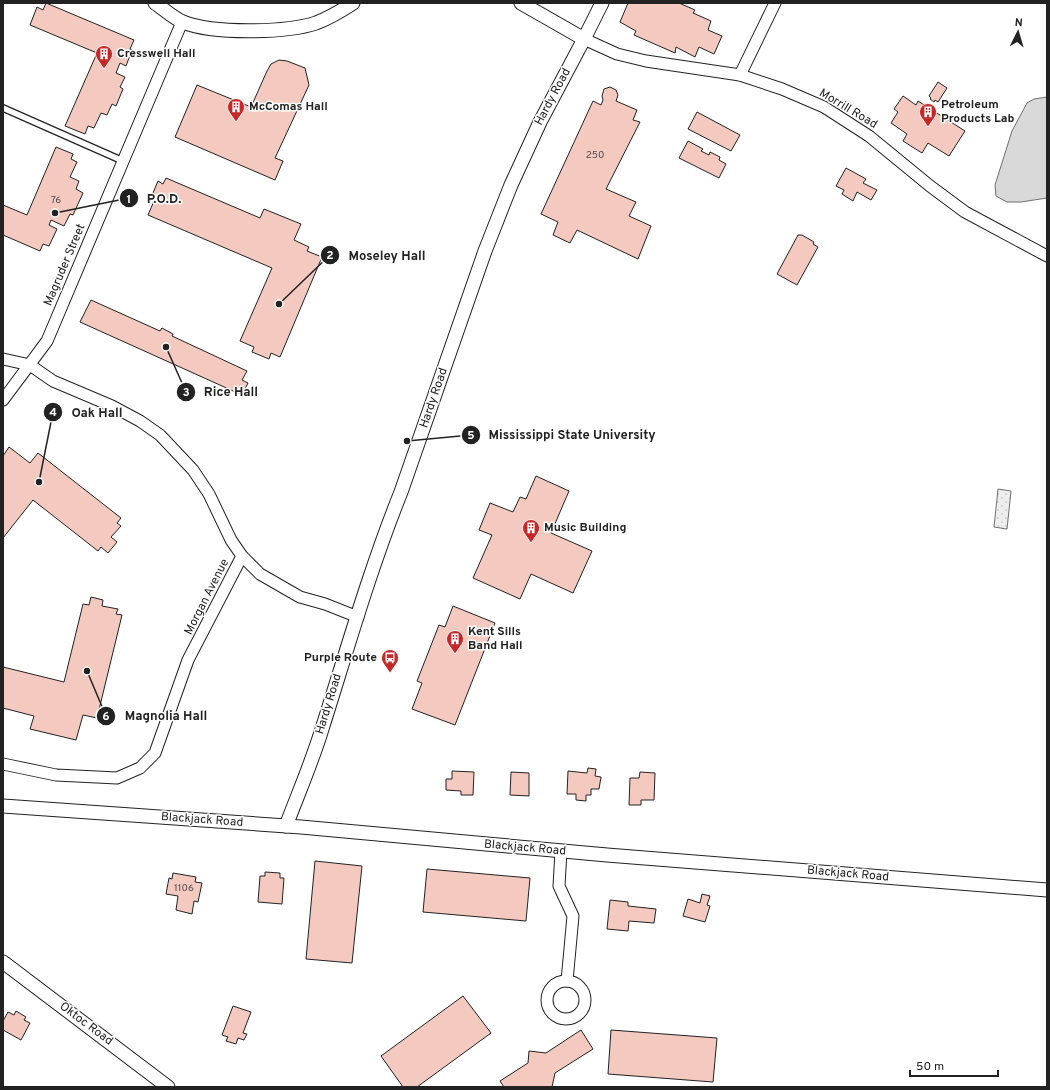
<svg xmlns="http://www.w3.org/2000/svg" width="1050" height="1090" viewBox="0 0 1050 1090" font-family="Overpass,sans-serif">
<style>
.garden{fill:url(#garden-dots);stroke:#6f6f6f}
.water{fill:#d9d9d9;stroke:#6f6f6f}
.building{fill:#f3c9c0;stroke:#222}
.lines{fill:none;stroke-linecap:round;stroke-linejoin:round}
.service-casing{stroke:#222;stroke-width:8}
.minor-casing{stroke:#222;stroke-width:13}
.tertiary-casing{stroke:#222;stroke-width:15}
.service{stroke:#fff;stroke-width:5.5}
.minor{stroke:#fff;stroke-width:11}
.tertiary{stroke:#fff;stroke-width:13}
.labels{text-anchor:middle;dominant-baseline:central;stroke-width:3;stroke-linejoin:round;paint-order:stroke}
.number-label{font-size:10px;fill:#564c4a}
.poi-label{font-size:12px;font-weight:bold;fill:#222;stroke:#fff;text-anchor:start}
.street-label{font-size:12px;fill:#222;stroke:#fff}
.leader{fill:none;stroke:#222;stroke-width:1.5}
.callout-dot{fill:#222;stroke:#fff;stroke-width:1.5}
.mark-label{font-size:12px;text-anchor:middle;font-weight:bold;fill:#fff}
.callout-label{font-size:13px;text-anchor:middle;font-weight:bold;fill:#222;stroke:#fff;stroke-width:3;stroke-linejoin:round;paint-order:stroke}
</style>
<defs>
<pattern id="garden-dots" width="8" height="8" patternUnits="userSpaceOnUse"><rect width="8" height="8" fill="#eee"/><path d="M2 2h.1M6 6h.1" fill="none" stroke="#ccc" stroke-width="1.8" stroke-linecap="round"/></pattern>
</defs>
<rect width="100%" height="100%" fill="#fff"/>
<polygon class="garden" points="998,489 1011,491 1007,529 994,527"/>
<polygon class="water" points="1047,97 1047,198 1021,202 1007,202 996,196 995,185 1012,131 1027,103 1034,99"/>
<g class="building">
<polygon points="46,3 134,40 130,49 132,50 126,66 120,63 116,73 125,77 120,87 123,89 116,106 112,104 107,115 101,113 94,128 88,126 85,134 65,126 97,53 30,25 37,7 43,10"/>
<polygon points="628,3 679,3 695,10 693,13 711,21 708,30 722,36 714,54 699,47 695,57 676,47 675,53 634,35 636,31 620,22"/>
<polygon points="279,60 287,61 305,68 309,85 275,158 283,161 275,180 175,137 197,85 251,107 267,71 271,64"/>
<polygon points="938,82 947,88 938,102 935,100 934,102 930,99 931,98 929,96"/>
<polygon points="610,87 616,90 618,95 616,101 637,110 633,120 640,122 606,189 636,202 629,216 651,226 638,259 577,230 570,243 553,235 558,222 541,214 593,101 601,105 603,100 602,96 604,89"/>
<polygon points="903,96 916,105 918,101 965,131 949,156 928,143 922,153 903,141 907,134 891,123 898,112 894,109"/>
<polygon points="697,112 740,135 731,151 688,129"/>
<polygon points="688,141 703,149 701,151 709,155 710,152 720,157 719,160 726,164 719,178 679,158"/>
<polygon points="56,147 73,154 71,159 77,162 70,177 79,181 76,189 83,193 73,215 70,214 64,226 51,220 49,225 57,229 49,246 43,244 40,251 3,235 3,205 27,215"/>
<polygon points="846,168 866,179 863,183 877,190 871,200 857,192 853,201 842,194 844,190 836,186"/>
<polygon points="166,178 260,218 264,209 301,224 294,240 309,247 307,251 322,257 280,357 271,353 269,359 252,352 254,347 240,341 272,268 148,215 154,201 150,200 158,181 163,184"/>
<polygon points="798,235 802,235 814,242 813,244 818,247 797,285 777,274"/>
<polygon points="91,300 160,331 162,328 173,334 172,336 247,371 242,380 248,383 242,395 80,322"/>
<polygon points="9,447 30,463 38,453 121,518 117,523 121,526 111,537 117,542 108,553 101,547 98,551 33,500 3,538 3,456"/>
<polygon points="536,476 569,491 551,533 592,551 573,593 531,574 520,599 473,578 492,535 479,530 490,503 513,512 520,497 526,499"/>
<polygon points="91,597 103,600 102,606 118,609 116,614 122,615 97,718 83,715 76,740 30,729 34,716 3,708 3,667 64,682 83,604 89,605"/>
<polygon points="453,606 495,623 455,725 412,709 422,683 417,681 439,625 445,627"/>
<polygon points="588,768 596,769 595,776 601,777 599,789 591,789 591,795 586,795 586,801 576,800 576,794 567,794 568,771 587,773"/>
<polygon points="452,771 474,772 473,795 461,795 461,791 446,790 446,779 452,779"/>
<polygon points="511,772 529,773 529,796 510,795"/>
<polygon points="640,772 655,773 654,800 641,800 641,805 629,805 630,778 639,778"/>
<polygon points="315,861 362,866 352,963 306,959"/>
<polygon points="427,869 530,878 526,921 423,912"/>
<polygon points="265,872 280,873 280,878 284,878 282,904 258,902 260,876 265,876"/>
<polygon points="173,873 196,877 195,882 202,883 198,902 194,901 192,914 176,910 178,896 166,894 169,878 172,879"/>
<polygon points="702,894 710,896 707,905 710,906 705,922 683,916 688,899 700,903"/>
<polygon points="610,900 628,902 628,906 656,909 654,923 629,921 628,931 607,929"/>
<polygon points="463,996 491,1033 417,1087 403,1087 381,1056"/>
<polygon points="233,1006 251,1012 243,1033 247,1034 244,1040 238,1038 236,1044 226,1041 228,1037 222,1035"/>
<polygon points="16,1011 26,1017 24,1020 30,1023 21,1040 3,1030 3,1021 8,1012 14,1015"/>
<polygon points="581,1030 593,1049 555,1073 552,1087 504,1087 500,1081 528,1063 529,1051 546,1053"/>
<polygon points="611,1030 717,1038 713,1082 608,1074"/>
</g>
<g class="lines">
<defs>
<polyline id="service" points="3,108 123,161"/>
<g id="minor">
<polyline points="584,39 617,54 646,61 740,75 782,89 824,107 869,136 930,186 965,212 1047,256"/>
<polyline points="740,75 775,3"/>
<polyline points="3,359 30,365 53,381 112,406 140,421 160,435 193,470 209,494 231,540 242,556 188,660 155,753 140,768 117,778 56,775 3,764"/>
<polyline points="3,400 47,341 182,22"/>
<polyline points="242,556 260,574 300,597 325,604 358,617"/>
<polyline points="561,851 559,886 573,916 567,981"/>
<circle cx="566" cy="1000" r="19"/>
</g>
<g id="tertiary">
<path d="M155 3C164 9 173 18 183 22 212 34 286 33 316 23 329 18 341 11 353 3"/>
<polyline points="521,3 584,39"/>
<polyline points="3,806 301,827 607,855 1047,890"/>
<path d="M286 826C298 794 312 762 322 729 347 650 370 569 401 492L485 251 511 185 540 122 584 39 602 3"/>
<polyline points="3,962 168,1087"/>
</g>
</defs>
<use href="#service" class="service-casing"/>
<use href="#minor" class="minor-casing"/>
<use href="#tertiary" class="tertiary-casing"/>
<use href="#service" class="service"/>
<use href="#minor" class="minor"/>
<use href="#tertiary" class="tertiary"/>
</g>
<defs>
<symbol id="building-pin" viewBox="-11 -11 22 30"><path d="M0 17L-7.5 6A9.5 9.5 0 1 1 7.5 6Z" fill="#c62828" stroke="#fff"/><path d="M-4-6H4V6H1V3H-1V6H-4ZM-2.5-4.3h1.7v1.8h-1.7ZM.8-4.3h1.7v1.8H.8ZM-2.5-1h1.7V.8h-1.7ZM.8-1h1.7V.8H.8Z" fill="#fff"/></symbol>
<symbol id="bus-pin" viewBox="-11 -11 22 30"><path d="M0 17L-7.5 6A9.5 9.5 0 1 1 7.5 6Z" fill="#c62828" stroke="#fff"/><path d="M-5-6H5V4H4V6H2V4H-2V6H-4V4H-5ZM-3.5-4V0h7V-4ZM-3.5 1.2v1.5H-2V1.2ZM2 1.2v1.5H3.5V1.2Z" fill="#fff"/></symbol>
</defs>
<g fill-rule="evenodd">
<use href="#building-pin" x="94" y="44" width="20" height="27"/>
<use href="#building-pin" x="226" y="97" width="20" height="27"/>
<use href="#building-pin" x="918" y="102" width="20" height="27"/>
<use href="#building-pin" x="521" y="518" width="20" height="27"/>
<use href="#building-pin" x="445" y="629" width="20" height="27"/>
<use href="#bus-pin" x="380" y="648" width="20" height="27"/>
</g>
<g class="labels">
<g class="number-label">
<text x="595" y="155">250</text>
<text x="56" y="200">76</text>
<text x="184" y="888">1106</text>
</g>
<g class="poi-label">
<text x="117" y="54">Cresswell Hall</text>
<text x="941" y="105">Petroleum<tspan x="941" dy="14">Products Lab</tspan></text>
<text x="249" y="107">McComas Hall</text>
<text x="544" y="528">Music Building</text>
<text x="468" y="632">Kent Sills<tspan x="468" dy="14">Band Hall</tspan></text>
<text x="377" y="658" text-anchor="end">Purple Route</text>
</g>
<g class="street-label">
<text transform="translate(553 97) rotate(-62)">Hardy Road</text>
<text transform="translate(848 109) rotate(31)">Morrill Road</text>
<text transform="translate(65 265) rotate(-67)">Magruder Street</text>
<text transform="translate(434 398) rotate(-71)">Hardy Road</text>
<text transform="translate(207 597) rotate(-63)">Morgan Avenue</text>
<text transform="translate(329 704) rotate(-73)">Hardy Road</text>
<text transform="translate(202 820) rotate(4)">Blackjack Road</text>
<text transform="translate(525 848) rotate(5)">Blackjack Road</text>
<text transform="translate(848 874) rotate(5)">Blackjack Road</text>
<text transform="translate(86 1024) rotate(37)">Oktoc Road</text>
</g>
</g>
<path class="leader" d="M55 213L129 198M279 304L330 255M166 347L186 392M39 482L53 412M407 441L471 435M87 671L106 716"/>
<g class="callout-dot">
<circle cx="55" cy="213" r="4"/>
<circle cx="279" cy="304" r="4"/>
<circle cx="166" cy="347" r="4"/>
<circle cx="39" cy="482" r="4"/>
<circle cx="407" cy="441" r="4"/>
<circle cx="87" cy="671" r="4"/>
<circle cx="129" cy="198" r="10"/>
<circle cx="330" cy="255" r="10"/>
<circle cx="186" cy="392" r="10"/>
<circle cx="53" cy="412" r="10"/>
<circle cx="471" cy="435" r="10"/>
<circle cx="106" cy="716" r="10"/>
</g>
<g class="mark-label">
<text x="129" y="203">1</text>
<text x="330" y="259">2</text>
<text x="186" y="396">3</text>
<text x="53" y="416">4</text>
<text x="471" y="439">5</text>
<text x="106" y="720">6</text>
</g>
<g class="callout-label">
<text x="164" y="203">P.O.D.</text>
<text x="387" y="260">Moseley Hall</text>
<text x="231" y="396">Rice Hall</text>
<text x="97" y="417">Oak Hall</text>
<text x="572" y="439">Mississippi State University</text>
<text x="166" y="720">Magnolia Hall</text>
</g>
<rect width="1050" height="1090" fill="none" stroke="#222222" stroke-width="8"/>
<g transform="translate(1018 32) rotate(5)" stroke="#ffffff" stroke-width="3" paint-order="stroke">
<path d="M0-3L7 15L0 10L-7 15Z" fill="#222222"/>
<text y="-6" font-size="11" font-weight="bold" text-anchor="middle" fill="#222222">N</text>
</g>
<path d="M910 1070v6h88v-6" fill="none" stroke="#222222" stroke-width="2"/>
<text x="916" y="1070" font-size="12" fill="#222222" stroke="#ffffff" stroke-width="3" paint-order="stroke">50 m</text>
</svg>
